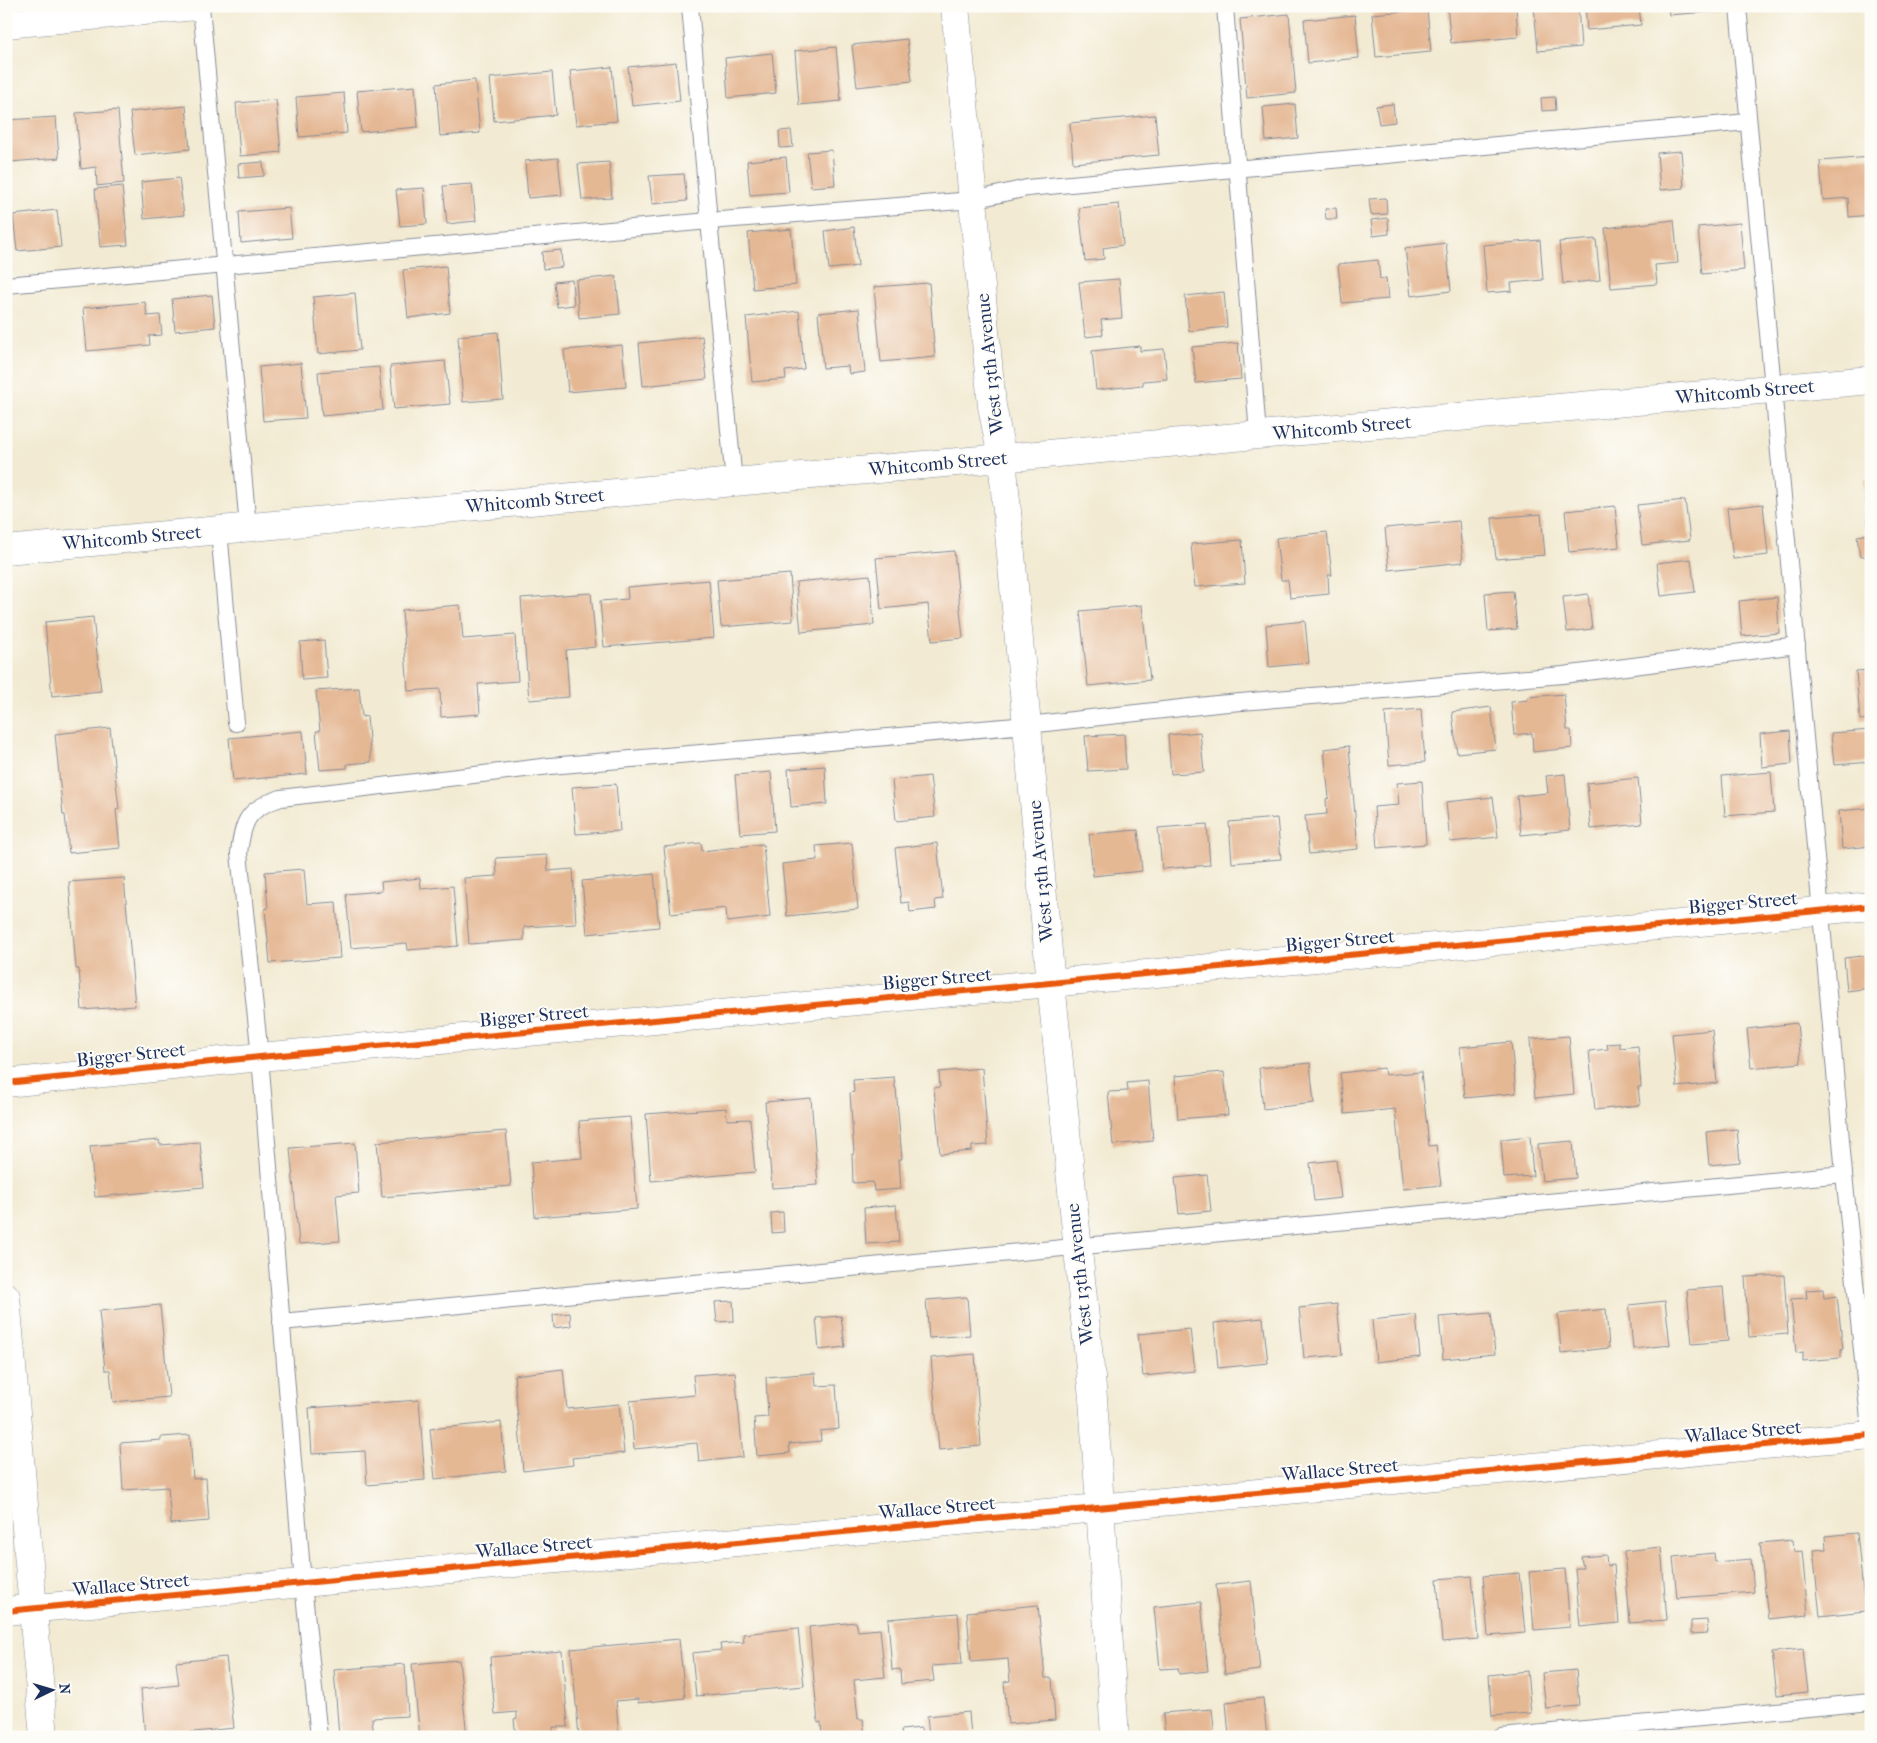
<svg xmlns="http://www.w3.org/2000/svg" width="1877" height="1743" viewBox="0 0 1877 1743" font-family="'IM FELL French Canon',serif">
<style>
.building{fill:#e5b894}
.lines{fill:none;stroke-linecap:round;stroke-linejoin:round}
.lane-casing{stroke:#868c98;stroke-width:18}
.street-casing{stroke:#868c98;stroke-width:29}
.secondary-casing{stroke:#868c98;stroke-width:29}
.lane{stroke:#fff;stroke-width:16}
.street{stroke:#fff;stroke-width:28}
.secondary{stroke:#fff;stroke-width:28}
.cycleway-casing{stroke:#fdfcf7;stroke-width:9}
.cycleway{stroke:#e8590c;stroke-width:6}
.labels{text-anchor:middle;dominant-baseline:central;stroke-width:4;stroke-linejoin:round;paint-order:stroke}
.street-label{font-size:19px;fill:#1b2f5e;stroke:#fdfcf7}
</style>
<rect width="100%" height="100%" fill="#fdfcf7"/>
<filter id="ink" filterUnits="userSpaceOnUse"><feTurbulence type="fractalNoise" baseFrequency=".02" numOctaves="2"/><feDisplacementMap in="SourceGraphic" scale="10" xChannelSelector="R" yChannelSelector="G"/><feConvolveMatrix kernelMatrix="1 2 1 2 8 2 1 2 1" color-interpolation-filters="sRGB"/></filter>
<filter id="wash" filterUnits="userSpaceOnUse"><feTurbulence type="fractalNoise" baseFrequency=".0096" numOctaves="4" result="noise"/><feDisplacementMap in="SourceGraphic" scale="20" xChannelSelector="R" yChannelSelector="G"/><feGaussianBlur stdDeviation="1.12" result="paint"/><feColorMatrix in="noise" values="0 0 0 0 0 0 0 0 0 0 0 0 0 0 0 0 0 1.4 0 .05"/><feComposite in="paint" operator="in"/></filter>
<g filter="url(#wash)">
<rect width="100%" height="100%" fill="#f2ead2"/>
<g id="blocks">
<g class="building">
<polygon points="1447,6 1516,6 1518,37 1451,43"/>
<polygon points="1534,6 1578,6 1581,47 1538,51"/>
<polygon points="1585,6 1639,6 1641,25 1587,30"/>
<polygon points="1668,6 1721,6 1721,11 1669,15"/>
<polygon points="1427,9 1431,52 1376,57 1372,14"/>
<polygon points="1289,14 1296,93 1247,98 1240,19"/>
<polygon points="1355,15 1359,58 1308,63 1304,20"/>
<polygon points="907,39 912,81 857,87 852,45"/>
<polygon points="836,47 841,101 799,105 795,51"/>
<polygon points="772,53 776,93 728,98 725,58"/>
<polygon points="676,62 680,101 632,106 628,67"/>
<polygon points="612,67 617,121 576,125 570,71"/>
<polygon points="552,72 556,115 494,121 490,78"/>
<polygon points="475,80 480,133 440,136 436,84"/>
<polygon points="415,86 418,127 361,132 357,91"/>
<polygon points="344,93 347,133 299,137 296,97"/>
<polygon points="1555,97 1556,110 1542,111 1541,98"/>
<polygon points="276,100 281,152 240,156 236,103"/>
<polygon points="1295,104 1298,138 1266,141 1263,107"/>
<polygon points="1393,104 1395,122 1379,124 1376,106"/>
<polygon points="186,106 190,149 135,155 130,112"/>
<polygon points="118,110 124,183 97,186 96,167 81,169 76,113"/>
<polygon points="1155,115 1159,155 1073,163 1070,123"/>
<polygon points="56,117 59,158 10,162 7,120"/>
<polygon points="791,130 793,147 780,148 779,131"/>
<polygon points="832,150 835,185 811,187 807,152"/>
<polygon points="1681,151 1684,188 1660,190 1657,153"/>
<polygon points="786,157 789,192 750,195 747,161"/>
<polygon points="1871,157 1871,215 1849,217 1848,198 1823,200 1820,161"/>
<polygon points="558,158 562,195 528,198 525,161"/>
<polygon points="263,162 264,176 239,178 238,164"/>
<polygon points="609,162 612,198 582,200 578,164"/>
<polygon points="684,174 687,201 652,204 649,176"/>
<polygon points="179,178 184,215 144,219 141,182"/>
<polygon points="472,184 476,221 447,224 443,186"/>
<polygon points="122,186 128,245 100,247 95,189"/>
<polygon points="424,188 427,224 400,226 396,190"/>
<polygon points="1386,198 1387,214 1371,215 1369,199"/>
<polygon points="1119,204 1123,245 1103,248 1104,259 1085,261 1079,208"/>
<polygon points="289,208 292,238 241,243 239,212"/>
<polygon points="1336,208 1337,219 1326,219 1325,209"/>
<polygon points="57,210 61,247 17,251 13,215"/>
<polygon points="1388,218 1389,234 1373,236 1371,220"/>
<polygon points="1674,220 1678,263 1655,265 1657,284 1611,288 1605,228"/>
<polygon points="1740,223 1744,270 1702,274 1698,227"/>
<polygon points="854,227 858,266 829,269 825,231"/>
<polygon points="791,229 796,285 753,289 748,233"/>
<polygon points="1596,239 1600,280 1563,284 1559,242"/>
<polygon points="1540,240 1543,280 1511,283 1512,291 1487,293 1483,245"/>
<polygon points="1446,243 1451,291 1411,296 1405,248"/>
<polygon points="561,250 562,267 543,269 542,252"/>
<polygon points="1378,260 1380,279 1386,278 1388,299 1342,303 1338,264"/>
<polygon points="446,266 450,313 408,318 403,270"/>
<polygon points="616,276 620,314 579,318 576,280"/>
<polygon points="1119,279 1122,318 1101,320 1103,335 1085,337 1079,282"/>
<polygon points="572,280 574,305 557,307 554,282"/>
<polygon points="929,283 935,357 881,362 874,287"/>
<polygon points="1224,292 1227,327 1189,331 1185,296"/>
<polygon points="355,293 360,350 318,354 313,297"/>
<polygon points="212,295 215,327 175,331 172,299"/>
<polygon points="145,302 147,316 160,315 162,335 149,336 150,345 87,351 83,308"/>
<polygon points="859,309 865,372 849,374 848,366 823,368 818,313"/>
<polygon points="799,311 804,369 785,371 786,379 752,382 746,317"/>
<polygon points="498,332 503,399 463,402 458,336"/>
<polygon points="702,336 707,379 643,386 639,343"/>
<polygon points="1238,343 1241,379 1196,383 1192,347"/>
<polygon points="622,345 626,387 568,392 564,350"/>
<polygon points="1140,346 1140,351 1164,349 1167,379 1143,381 1143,385 1096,390 1092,351"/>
<polygon points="445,361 450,404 394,409 390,366"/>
<polygon points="301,363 306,418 263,421 259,367"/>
<polygon points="379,367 383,410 322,416 318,372"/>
<polygon points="1864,480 1871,480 1871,527 1868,527"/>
<polygon points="1685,500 1690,540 1642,545 1637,505"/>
<polygon points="1763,504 1768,555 1733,559 1727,508"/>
<polygon points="1615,506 1619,547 1569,552 1565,511"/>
<polygon points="1541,514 1545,555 1496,559 1492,518"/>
<polygon points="1459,521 1463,562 1389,570 1385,528"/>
<polygon points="1327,532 1332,575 1328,575 1329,594 1290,598 1288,580 1281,580 1276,538"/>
<polygon points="1871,534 1871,555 1860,557 1857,536"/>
<polygon points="1242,540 1245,583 1195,587 1191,544"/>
<polygon points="954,551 963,638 932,641 928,604 881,609 876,558"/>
<polygon points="1691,559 1695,592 1661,596 1657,563"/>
<polygon points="790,574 793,621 721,627 717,580"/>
<polygon points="870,575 874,625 801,632 796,582"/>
<polygon points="709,580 714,638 604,647 600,601 628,599 627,587"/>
<polygon points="1513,591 1517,629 1488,631 1485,593"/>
<polygon points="591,593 596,647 566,650 569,697 529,700 521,598"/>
<polygon points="1588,594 1592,629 1567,632 1563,597"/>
<polygon points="1777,597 1779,633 1742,636 1739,601"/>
<polygon points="460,605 463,639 515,635 518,681 478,684 480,714 441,717 440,689 408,691 402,610"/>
<polygon points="1142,605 1150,680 1088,686 1080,611"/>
<polygon points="93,617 101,691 52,696 45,622"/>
<polygon points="1305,621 1309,663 1269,667 1266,625"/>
<polygon points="324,640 327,678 302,680 300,642"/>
<polygon points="1871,670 1871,719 1860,720 1856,671"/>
<polygon points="359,688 362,717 367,716 371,762 347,764 347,768 320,770 316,731 320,731 316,691"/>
<polygon points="1564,694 1567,730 1571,730 1572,748 1533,752 1532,733 1514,735 1511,702 1528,700 1528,697"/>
<polygon points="1491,707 1496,749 1457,753 1452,712"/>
<polygon points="1421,709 1425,762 1389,765 1385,712"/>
<polygon points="110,728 119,809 116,810 120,848 69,853 65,815 63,815 55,734"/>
<polygon points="1871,730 1871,762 1834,765 1831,733"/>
<polygon points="303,731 307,774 233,781 229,738"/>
<polygon points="1790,731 1792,764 1762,767 1760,734"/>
<polygon points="1200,732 1204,772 1171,774 1168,735"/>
<polygon points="1124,734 1126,769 1088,771 1085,736"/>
<polygon points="1349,746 1358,849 1309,854 1305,816 1327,814 1326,799 1329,798 1324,749"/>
<polygon points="825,766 827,804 791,807 788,769"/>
<polygon points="771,772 775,831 740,834 735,775"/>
<polygon points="1771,772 1774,812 1725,816 1722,776"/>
<polygon points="1565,774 1570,830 1521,835 1517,796 1548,793 1546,776"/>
<polygon points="930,776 935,817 896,821 892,780"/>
<polygon points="1638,778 1642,824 1591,829 1587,783"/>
<polygon points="1422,781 1426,844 1377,848 1374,807 1399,805 1397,783"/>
<polygon points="616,784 620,831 576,834 572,787"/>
<polygon points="1493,797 1498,837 1450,842 1446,802"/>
<polygon points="1871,808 1871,846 1842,849 1839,811"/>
<polygon points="1277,818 1281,859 1232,863 1229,822"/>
<polygon points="1207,824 1210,865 1162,869 1158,828"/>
<polygon points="1138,830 1142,871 1093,876 1089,834"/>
<polygon points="701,843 702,851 763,844 770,917 727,922 726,908 671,914 664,847"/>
<polygon points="852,843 858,909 787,916 782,864 817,860 816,846"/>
<polygon points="937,843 943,899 935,900 936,909 910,912 909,902 901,903 895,848"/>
<polygon points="547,855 548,871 573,869 576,924 524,927 524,940 469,944 464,878 497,876 496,858"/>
<polygon points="304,869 307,904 336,902 340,958 270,963 265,909 268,908 265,872"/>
<polygon points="654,874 659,927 587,934 582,881"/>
<polygon points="124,878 135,1006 82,1010 79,969 76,969 69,882"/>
<polygon points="420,878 421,889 453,886 458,946 408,950 407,943 351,948 346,894 382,891 381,882"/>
<polygon points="1871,955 1871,988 1847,991 1844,958"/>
<polygon points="1797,1023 1801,1063 1751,1068 1747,1029"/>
<polygon points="1712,1030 1717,1083 1677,1087 1672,1034"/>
<polygon points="1569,1036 1574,1094 1535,1098 1530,1039"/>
<polygon points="1511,1042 1516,1093 1465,1098 1460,1047"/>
<polygon points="1620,1043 1620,1048 1638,1046 1641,1087 1638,1087 1640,1105 1595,1110 1589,1051 1608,1049 1607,1044"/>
<polygon points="1310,1063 1314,1103 1263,1109 1259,1068"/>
<polygon points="982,1068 988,1145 972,1146 972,1151 940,1154 934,1088 940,1087 939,1072"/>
<polygon points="1384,1068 1385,1075 1421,1072 1429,1146 1436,1145 1441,1185 1403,1189 1395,1109 1345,1114 1340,1073"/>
<polygon points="1224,1072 1228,1115 1178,1119 1175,1076"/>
<polygon points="894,1077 895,1088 896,1088 902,1159 899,1159 901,1189 874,1191 873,1182 853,1183 852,1154 854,1154 850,1093 854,1092 853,1080"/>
<polygon points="1148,1081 1153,1141 1113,1145 1108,1092 1128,1091 1127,1083"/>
<polygon points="811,1098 818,1185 772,1188 765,1102"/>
<polygon points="726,1108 727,1120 750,1119 755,1172 651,1181 646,1114"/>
<polygon points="630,1117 637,1209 535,1217 531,1162 582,1158 579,1121"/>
<polygon points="1737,1129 1740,1162 1709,1165 1706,1132"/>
<polygon points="506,1131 511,1186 382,1197 377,1142"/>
<polygon points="1530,1136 1533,1176 1504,1178 1501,1139"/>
<polygon points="159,1140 160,1145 200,1142 204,1187 95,1197 90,1146"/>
<polygon points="1573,1141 1576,1178 1542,1181 1538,1144"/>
<polygon points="355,1143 359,1193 336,1195 340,1241 299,1244 290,1148"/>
<polygon points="1336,1160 1341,1198 1314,1201 1310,1163"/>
<polygon points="1207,1175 1211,1211 1179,1214 1175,1178"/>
<polygon points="896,1205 899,1242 866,1244 864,1208"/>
<polygon points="783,1212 784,1232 772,1233 771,1213"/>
<polygon points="1784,1275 1788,1334 1749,1337 1745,1277"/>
<polygon points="1723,1287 1728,1341 1692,1344 1687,1290"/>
<polygon points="1823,1289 1824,1298 1837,1296 1843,1349 1841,1350 1841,1358 1803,1361 1803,1352 1796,1353 1791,1299 1807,1298 1806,1290"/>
<polygon points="967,1297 970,1335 929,1338 926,1300"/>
<polygon points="733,1301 734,1321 717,1322 715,1302"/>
<polygon points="1665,1301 1670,1345 1633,1349 1629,1305"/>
<polygon points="1337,1304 1342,1355 1304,1358 1299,1308"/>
<polygon points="160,1305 169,1397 113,1402 110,1370 105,1370 99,1311"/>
<polygon points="1606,1309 1609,1348 1561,1353 1558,1314"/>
<polygon points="570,1313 571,1326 554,1328 553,1315"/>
<polygon points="1491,1313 1495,1354 1443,1359 1439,1317"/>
<polygon points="1416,1315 1420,1357 1376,1362 1372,1320"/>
<polygon points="841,1316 845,1347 819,1350 816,1318"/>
<polygon points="1263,1318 1268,1363 1218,1368 1214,1323"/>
<polygon points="1190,1329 1195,1371 1143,1376 1138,1334"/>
<polygon points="975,1354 981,1446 939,1450 931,1358"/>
<polygon points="563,1369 567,1409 619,1404 624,1453 572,1458 573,1465 523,1471 514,1375"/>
<polygon points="735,1372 743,1457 699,1462 697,1443 634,1449 630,1401 695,1395 693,1375"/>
<polygon points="815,1373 816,1386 836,1385 839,1429 820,1431 821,1441 789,1444 790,1453 757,1456 754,1418 768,1417 766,1377"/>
<polygon points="419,1400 425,1480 367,1485 365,1451 312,1454 309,1408"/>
<polygon points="501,1422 506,1471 435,1479 430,1429"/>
<polygon points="190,1435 193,1479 206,1478 209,1521 171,1524 168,1487 123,1490 120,1443 161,1440 161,1437"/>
<polygon points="1857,1533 1865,1611 1820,1616 1813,1550 1826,1549 1825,1536"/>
<polygon points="1793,1540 1794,1552 1802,1551 1808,1615 1768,1619 1760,1543"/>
<polygon points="1661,1547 1667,1620 1630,1623 1624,1551"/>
<polygon points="1714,1553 1715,1562 1751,1559 1754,1592 1677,1598 1673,1557"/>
<polygon points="1606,1555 1607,1566 1614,1565 1619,1623 1580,1627 1575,1568 1583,1568 1581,1557"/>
<polygon points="1565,1569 1570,1627 1534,1630 1529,1572"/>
<polygon points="1519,1573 1525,1633 1488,1636 1483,1576"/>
<polygon points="1472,1576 1478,1639 1442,1642 1437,1579"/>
<polygon points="1251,1581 1260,1670 1225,1674 1216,1585"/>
<polygon points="1201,1602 1208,1671 1179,1674 1178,1668 1160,1669 1154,1607"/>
<polygon points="1038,1605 1045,1678 1052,1678 1055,1720 1008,1724 1004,1682 1010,1681 1008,1659 971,1662 967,1612"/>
<polygon points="958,1613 962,1664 932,1666 934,1681 901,1684 900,1669 892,1670 888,1619"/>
<polygon points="1707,1620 1708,1633 1691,1634 1691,1621"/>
<polygon points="856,1622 858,1631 880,1629 885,1677 854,1680 858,1719 863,1719 865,1737 822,1737 821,1722 818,1723 809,1627"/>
<polygon points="798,1628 804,1686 696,1696 692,1653 721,1650 720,1644 744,1642 743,1634"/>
<polygon points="679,1639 685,1698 638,1703 638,1699 616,1701 619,1737 579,1737 571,1649"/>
<polygon points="1803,1649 1808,1692 1777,1695 1772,1652"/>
<polygon points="562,1651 568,1727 553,1727 553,1737 516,1737 514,1719 517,1718 517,1712 495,1714 490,1657"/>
<polygon points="226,1657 234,1728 145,1737 141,1689 179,1685 176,1662"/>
<polygon points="459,1660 467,1737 420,1737 412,1664"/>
<polygon points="405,1664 408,1716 372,1718 374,1737 339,1737 334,1670"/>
<polygon points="1576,1670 1579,1706 1546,1709 1542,1673"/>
<polygon points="1527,1671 1531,1713 1492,1716 1489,1675"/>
<polygon points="1263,1698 1267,1737 1229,1737 1226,1702"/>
<polygon points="1212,1709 1215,1737 1165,1737 1163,1713"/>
<polygon points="969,1712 971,1737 929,1737 927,1716"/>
<polygon points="921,1728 922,1737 902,1737 901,1730"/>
</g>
</g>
</g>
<g filter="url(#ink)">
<use href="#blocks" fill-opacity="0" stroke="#868c98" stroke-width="1"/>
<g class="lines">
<defs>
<g id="lane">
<polyline points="201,6 248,527"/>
<polyline points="690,6 709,221 734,482"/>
<polyline points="1225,6 1258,435"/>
<polyline points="1738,6 1817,868 1844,1174 1871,1439"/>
<polyline points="6,285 709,221 973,200 1027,188 1748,122"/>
<polyline points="219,530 236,723"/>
<polyline points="281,1322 1844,1174"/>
<path d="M319 1737 303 1584 260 1057 239 853C243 820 248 808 281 798L550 766 1028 725 1217 704 1563 675 1797 645"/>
<polyline points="1501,1737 1871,1702"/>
</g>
<g id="street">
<polyline points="955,6 992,406 1002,458 1051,983 1093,1398 1115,1737"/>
<polyline points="6,24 196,6"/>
<polyline points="6,550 734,482 1871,380"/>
<polyline points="6,1083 260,1057 1871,906"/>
<polyline points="6,1611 1871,1435"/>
</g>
<polyline id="secondary" points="6,1297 44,1737"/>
</defs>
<use href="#lane" class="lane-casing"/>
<use href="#street" class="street-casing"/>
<use href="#secondary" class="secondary-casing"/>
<use href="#lane" class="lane"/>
<use href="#street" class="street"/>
<use href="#secondary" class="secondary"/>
<defs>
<g id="cycleway">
<polyline points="6,1083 260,1057 1871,906"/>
<polyline points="6,1611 1871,1435"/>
</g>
</defs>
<use href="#cycleway" class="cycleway-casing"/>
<use href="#cycleway" class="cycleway"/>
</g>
</g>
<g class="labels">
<g class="street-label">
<text transform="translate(990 364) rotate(-96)">West 13th Avenue</text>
<text transform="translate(1745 392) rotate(-5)">Whitcomb Street</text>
<text transform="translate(1342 428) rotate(-5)">Whitcomb Street</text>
<text transform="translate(938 464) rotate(-5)">Whitcomb Street</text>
<text transform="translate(535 501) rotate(-5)">Whitcomb Street</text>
<text transform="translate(132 538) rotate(-5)">Whitcomb Street</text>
<text transform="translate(1041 871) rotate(-95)">West 13th Avenue</text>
<text transform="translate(1743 903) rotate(-5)">Bigger Street</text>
<text transform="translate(1340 941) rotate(-5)">Bigger Street</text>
<text transform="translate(937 979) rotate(-5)">Bigger Street</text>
<text transform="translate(534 1016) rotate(-5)">Bigger Street</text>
<text transform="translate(131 1055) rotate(-6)">Bigger Street</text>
<text transform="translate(1080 1274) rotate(-96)">West 13th Avenue</text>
<text transform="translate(1743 1432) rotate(-5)">Wallace Street</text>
<text transform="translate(1340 1470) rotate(-5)">Wallace Street</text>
<text transform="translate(937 1508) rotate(-5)">Wallace Street</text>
<text transform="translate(534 1547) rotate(-5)">Wallace Street</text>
<text transform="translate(131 1585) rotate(-5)">Wallace Street</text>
</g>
</g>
<rect width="1877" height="1743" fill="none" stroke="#fdfcf7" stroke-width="25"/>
<g transform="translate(52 1690) rotate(85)" stroke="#fdfcf7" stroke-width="4" paint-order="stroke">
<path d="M0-4L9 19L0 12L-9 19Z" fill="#1b2f5e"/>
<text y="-8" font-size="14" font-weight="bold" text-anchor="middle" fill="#1b2f5e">N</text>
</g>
</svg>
